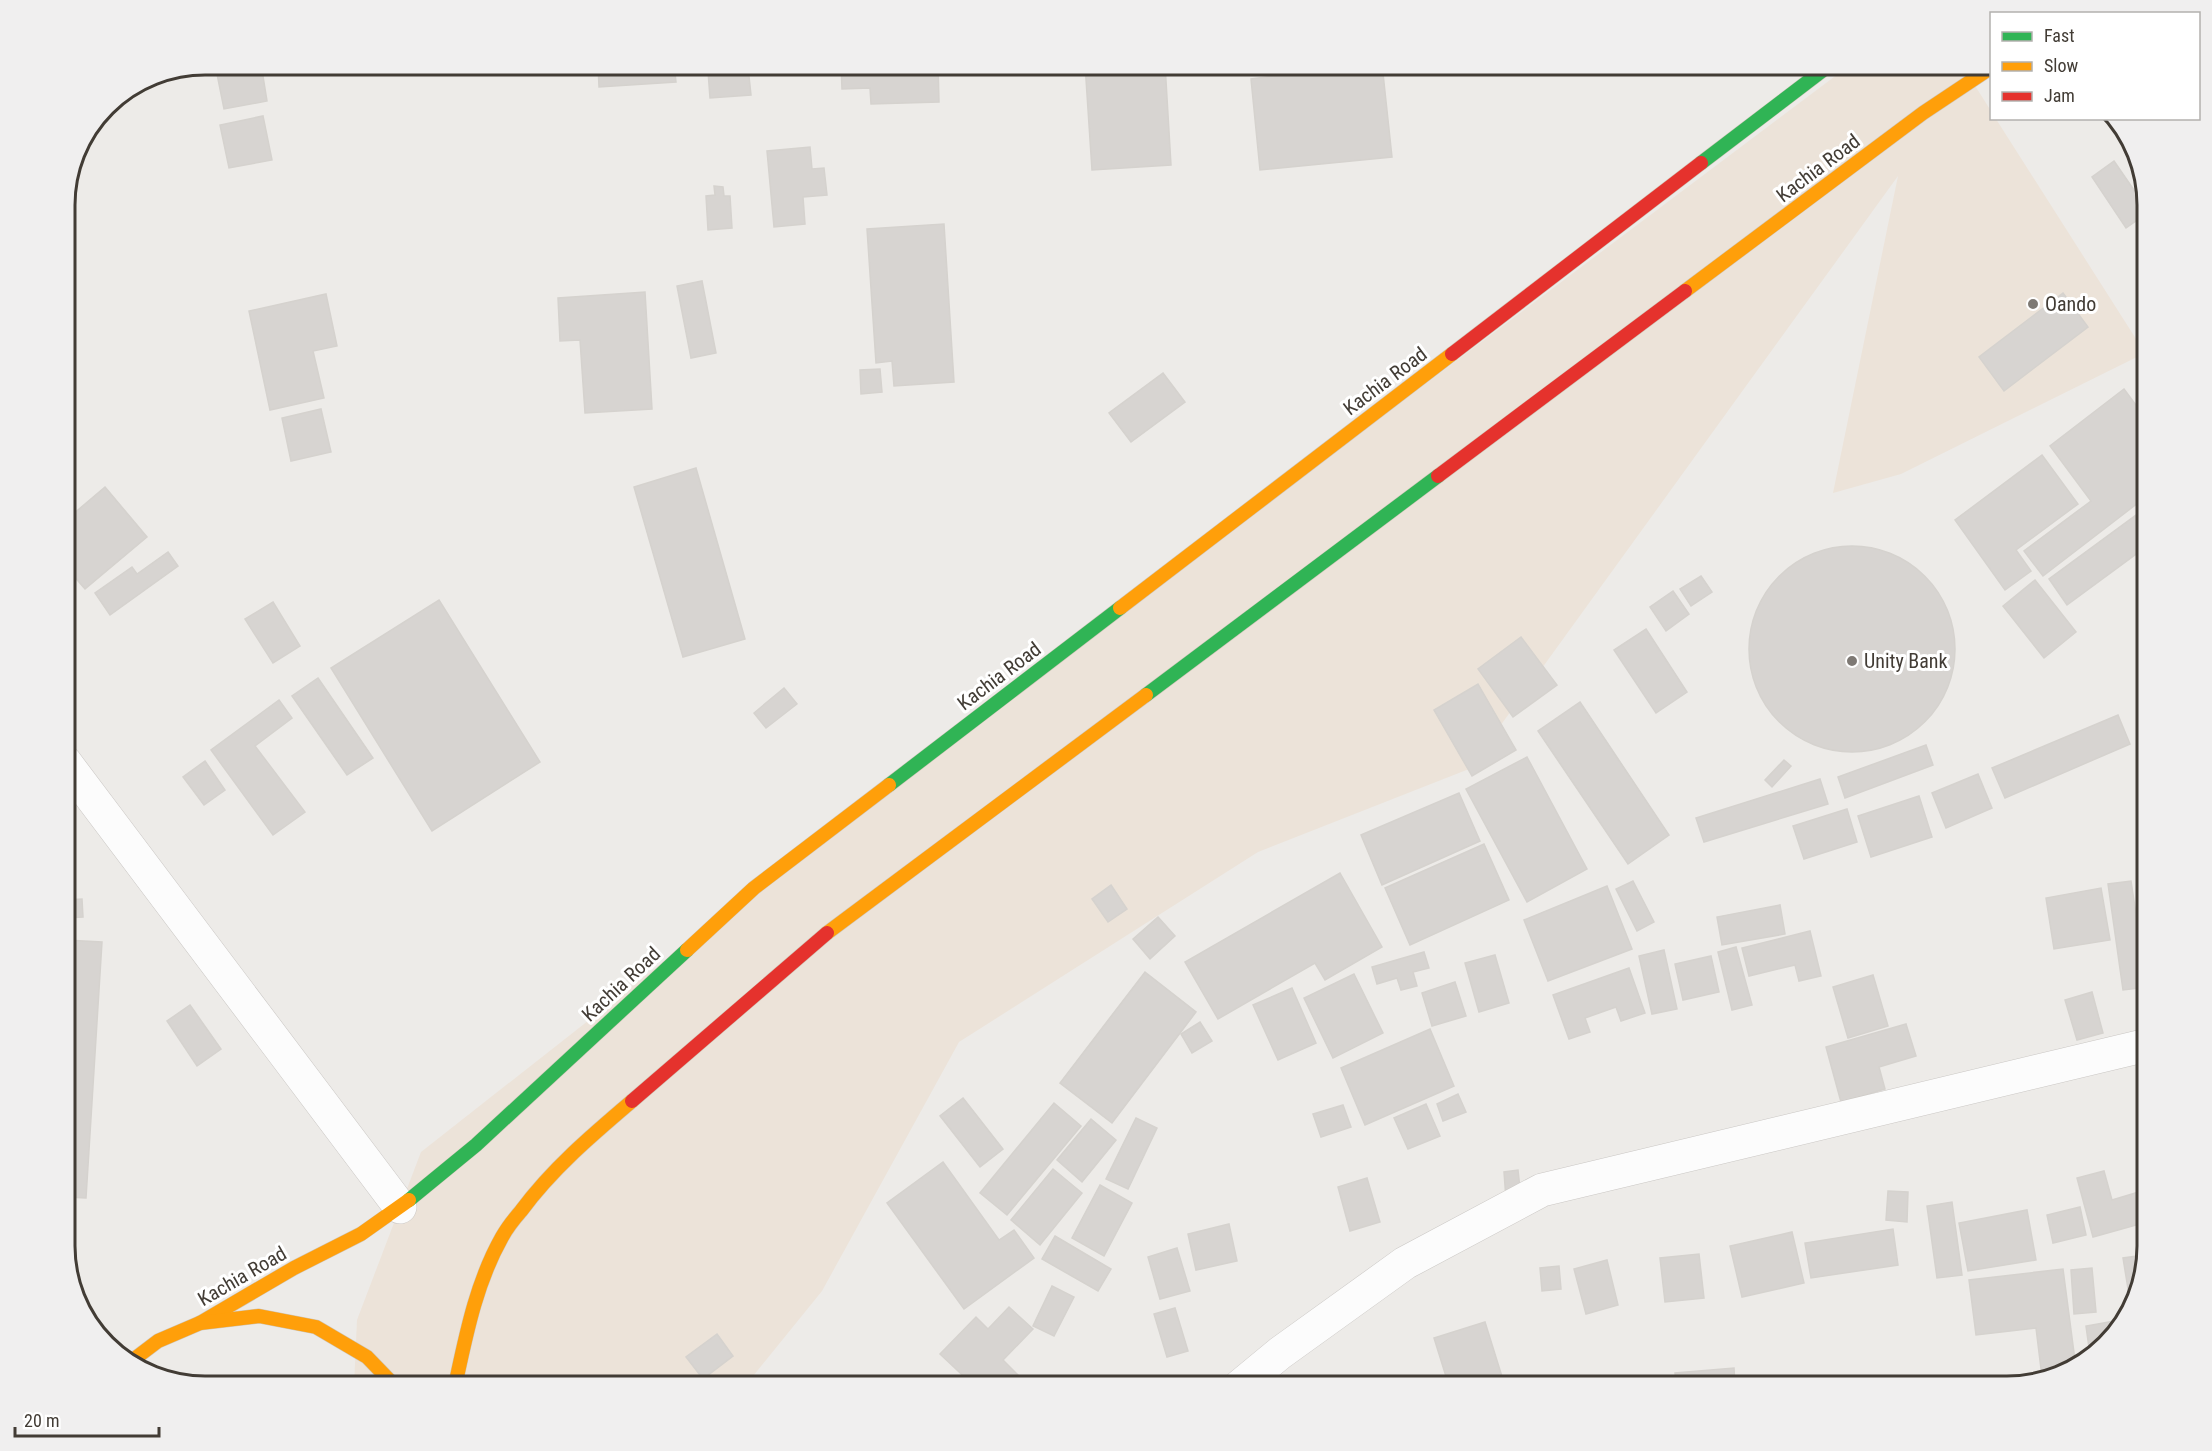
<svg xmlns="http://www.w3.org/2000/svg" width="2212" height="1451" viewBox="0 0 2212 1451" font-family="'Roboto Condensed',sans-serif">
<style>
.commercial{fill:#ece3d9}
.building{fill:#d7d4d1;stroke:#d5d2ce;stroke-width:1.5}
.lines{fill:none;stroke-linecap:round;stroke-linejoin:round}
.street-casing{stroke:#cac7c4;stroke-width:34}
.fast-casing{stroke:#cec5b7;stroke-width:15}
.slow-casing{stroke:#cec5b7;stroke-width:15}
.jam-casing{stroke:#cec5b7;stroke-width:15}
.street{stroke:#fcfcfc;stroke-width:33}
.fast{stroke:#30b455;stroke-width:14}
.slow{stroke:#ff9f0a;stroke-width:14}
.jam{stroke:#e5322d;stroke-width:14}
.poi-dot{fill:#7e7974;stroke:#fff;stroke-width:2}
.labels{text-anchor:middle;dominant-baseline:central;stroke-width:6;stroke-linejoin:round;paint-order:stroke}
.street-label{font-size:20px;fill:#423c35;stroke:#fff}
.poi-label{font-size:20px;fill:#423c35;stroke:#fff;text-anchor:start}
.rim{fill:none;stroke:#423c35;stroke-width:3}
</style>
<rect width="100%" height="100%" fill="#edebe8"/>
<polygon class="commercial" points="1850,65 1962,65 1991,111 1992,118 1996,119 2145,353 1901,474 1833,493 1898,176 1469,769 1258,852 959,1042 822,1291 745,1386 354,1386 357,1320 421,1152 812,845"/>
<g class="building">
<polygon points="215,64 261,64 267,101 224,109"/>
<polygon points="598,64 674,64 676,82 599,87"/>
<polygon points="841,64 938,64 939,102 871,104 870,88 842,89"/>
<polygon points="1085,64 1165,64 1171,165 1092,170"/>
<polygon points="1289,64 1382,64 1392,157 1260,170 1251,79 1290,74"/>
<polygon points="748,67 751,95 710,98 708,71"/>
<polygon points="263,116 272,160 229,168 220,125"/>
<polygon points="810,147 812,169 824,168 827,195 803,197 805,224 774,227 767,151"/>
<polygon points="2114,161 2147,209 2147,213 2126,228 2092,177"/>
<polygon points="714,186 723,187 724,196 730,196 732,228 708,230 706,196 715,195"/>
<polygon points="944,224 954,382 894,386 892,361 876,363 867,229"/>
<polygon points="702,281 716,353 691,358 677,286"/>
<polygon points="645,292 652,409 585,413 580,340 560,341 558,298"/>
<polygon points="2063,293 2088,327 2004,391 1979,357"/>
<polygon points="326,294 337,346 313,351 324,398 270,410 249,311"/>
<polygon points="880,369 882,392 861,394 860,370"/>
<polygon points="1163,373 1185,402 1131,442 1109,413"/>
<polygon points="2124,389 2147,420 2147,496 2043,576 2024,551 2091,501 2050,446"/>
<polygon points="321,409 331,452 291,461 282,418"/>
<polygon points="2042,455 2078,504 2016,550 2031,571 2005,590 1955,520"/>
<polygon points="696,468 745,639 683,657 634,487"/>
<polygon points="105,487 147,537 85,589 65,566 65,521"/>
<polygon points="2147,507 2147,546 2067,605 2049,579"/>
<circle cx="1852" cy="649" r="103"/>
<polygon points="168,552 178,566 110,615 95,593 132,567 137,574"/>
<polygon points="1701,576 1712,592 1691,606 1680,589"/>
<polygon points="2035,580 2076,632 2044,658 2003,606"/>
<polygon points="1673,591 1689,614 1666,631 1650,607"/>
<polygon points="439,600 540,762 432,831 331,668"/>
<polygon points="273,602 300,646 273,663 245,619"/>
<polygon points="1646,629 1687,692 1656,713 1614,650"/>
<polygon points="1521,637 1557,685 1513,717 1478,669"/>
<polygon points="318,678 373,758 347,775 292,696"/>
<polygon points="1478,684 1516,750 1472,776 1434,710"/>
<polygon points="784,688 797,704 766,728 754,713"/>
<polygon points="279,700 292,718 255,746 305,812 273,835 211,750"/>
<polygon points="1580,702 1669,835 1628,864 1538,731"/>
<polygon points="2118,715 2130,744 2005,798 1992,768"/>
<polygon points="1926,745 1933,765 1845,798 1838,777"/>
<polygon points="1527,757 1587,869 1527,902 1466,789"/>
<polygon points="1784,760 1791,766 1772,787 1765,780"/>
<polygon points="205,761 225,790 204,805 183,777"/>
<polygon points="1978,774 1992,808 1946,828 1932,793"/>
<polygon points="1820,779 1828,804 1704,842 1696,818"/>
<polygon points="1459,793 1480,841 1382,885 1361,835"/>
<polygon points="1919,796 1932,837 1871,857 1858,816"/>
<polygon points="1847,809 1857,842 1804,859 1793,826"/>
<polygon points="1484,844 1509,900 1410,945 1385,888"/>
<polygon points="1340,873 1382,947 1325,980 1315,963 1218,1019 1185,962"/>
<polygon points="1633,881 1654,922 1637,931 1616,889"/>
<polygon points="2131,881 2147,987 2123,990 2108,884"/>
<polygon points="2139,881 2147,881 2147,938 2145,938"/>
<polygon points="1111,885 1127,909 1108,922 1092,899"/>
<polygon points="1607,886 1632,949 1548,981 1524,920"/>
<polygon points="2101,888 2110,940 2054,949 2046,898"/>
<polygon points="82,899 83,917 65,918 65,900"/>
<polygon points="1780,905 1785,934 1722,945 1717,917"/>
<polygon points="1158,917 1175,936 1150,959 1133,939"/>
<polygon points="1810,931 1821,976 1799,981 1795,965 1749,976 1742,948"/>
<polygon points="65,940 102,942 86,1198 65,1197"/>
<polygon points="1736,947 1752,1005 1732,1010 1718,952"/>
<polygon points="1664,950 1677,1009 1652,1014 1639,956"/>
<polygon points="1424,952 1429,968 1413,972 1417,986 1401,990 1397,978 1377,984 1372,967"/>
<polygon points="1495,955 1509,1003 1479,1012 1465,963"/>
<polygon points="1711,956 1719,992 1683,1000 1675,964"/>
<polygon points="1629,968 1645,1013 1621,1021 1616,1007 1585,1018 1590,1032 1569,1039 1553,995"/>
<polygon points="1145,972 1196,1012 1112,1123 1060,1083"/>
<polygon points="1354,974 1383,1033 1333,1058 1304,998"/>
<polygon points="1873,975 1888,1026 1848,1038 1833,987"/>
<polygon points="1455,982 1466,1016 1432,1026 1422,993"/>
<polygon points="1292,988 1316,1043 1278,1060 1253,1005"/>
<polygon points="2092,992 2103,1033 2077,1040 2065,1000"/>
<polygon points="190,1005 221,1049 197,1066 167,1021"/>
<polygon points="1200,1022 1212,1041 1192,1053 1181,1034"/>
<polygon points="1906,1024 1916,1056 1879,1067 1885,1089 1841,1102 1826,1047"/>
<polygon points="1430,1029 1454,1086 1365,1125 1341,1068"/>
<polygon points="1458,1094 1466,1112 1443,1121 1437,1104"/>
<polygon points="963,1098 1003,1149 980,1167 940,1116"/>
<polygon points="1054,1103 1081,1126 1007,1215 980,1193"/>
<polygon points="1426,1104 1440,1136 1408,1149 1394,1118"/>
<polygon points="1343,1105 1351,1127 1321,1137 1313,1114"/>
<polygon points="1136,1118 1157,1128 1128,1189 1106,1179"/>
<polygon points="1091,1119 1116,1140 1082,1182 1057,1160"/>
<polygon points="943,1162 999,1240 1014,1230 1034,1258 964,1309 887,1203"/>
<polygon points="1053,1169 1082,1193 1040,1245 1011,1220"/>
<polygon points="1518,1170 1521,1198 1506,1199 1504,1172"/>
<polygon points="2104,1171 2112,1200 2142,1191 2147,1212 2147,1222 2093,1237 2077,1178"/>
<polygon points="1367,1178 1380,1222 1350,1231 1338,1187"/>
<polygon points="1100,1185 1132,1203 1104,1256 1072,1238"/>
<polygon points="1888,1191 1908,1192 1907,1222 1886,1220"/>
<polygon points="1952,1202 1962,1275 1937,1278 1927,1206"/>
<polygon points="2080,1207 2086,1235 2053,1243 2047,1215"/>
<polygon points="2027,1210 2036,1260 1968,1271 1959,1223"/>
<polygon points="1229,1224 1237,1261 1196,1270 1188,1234"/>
<polygon points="1893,1229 1898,1265 1811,1278 1805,1243"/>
<polygon points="1792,1232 1804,1283 1742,1297 1730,1246"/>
<polygon points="1055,1236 1111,1269 1098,1291 1042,1259"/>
<polygon points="1177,1248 1190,1291 1160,1299 1148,1257"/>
<polygon points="1699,1254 1704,1298 1665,1302 1660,1258"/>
<polygon points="2145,1255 2131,1301 2130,1301 2123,1258"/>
<polygon points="1607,1260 1618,1305 1586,1314 1574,1269"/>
<polygon points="1559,1266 1561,1289 1542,1291 1540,1268"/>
<polygon points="2092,1268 2096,1312 2074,1314 2071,1270"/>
<polygon points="2063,1269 2076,1368 2042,1377 2036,1328 1976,1335 1969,1280"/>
<polygon points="1052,1286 1074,1297 1054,1336 1033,1326"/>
<polygon points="1009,1307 1033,1329 1003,1360 1020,1377 1011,1386 974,1386 940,1354 976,1317 988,1329"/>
<polygon points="1175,1308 1188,1351 1167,1357 1154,1314"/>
<polygon points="2115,1321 2116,1331 2090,1355 2086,1326"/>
<polygon points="1485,1322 1504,1383 1493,1386 1449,1386 1434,1338"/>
<polygon points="717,1334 733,1356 703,1379 686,1357"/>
<polygon points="1734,1368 1735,1386 1676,1386 1675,1373"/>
</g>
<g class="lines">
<defs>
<g id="street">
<polyline points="65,762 400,1207"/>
<polyline points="1240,1386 1280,1353 1405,1263 1542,1190 2147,1045"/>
</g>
<g id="fast">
<polyline points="1701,163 1831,64"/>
<polyline points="1146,695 1438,476"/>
<polyline points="889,785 1120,608"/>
<polyline points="409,1200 476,1145 687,950"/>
</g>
<g id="slow">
<polyline points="1685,291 1923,113 1992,67"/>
<polyline points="1120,608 1452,354"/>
<polyline points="827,933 1146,695"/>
<polyline points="687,950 754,888 889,785"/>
<polyline points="200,1323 294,1268 361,1234 409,1200"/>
<polyline points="129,1363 158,1341 200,1323 259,1316 316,1327 367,1357 395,1386"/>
<path d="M455 1386C466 1335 476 1283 502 1237 507 1228 514 1219 521 1211 552 1169 592 1135 632 1101"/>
</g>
<g id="jam">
<polyline points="1452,354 1701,163"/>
<polyline points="1438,476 1685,291"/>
<polyline points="632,1101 827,933"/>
</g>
</defs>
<use href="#street" class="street-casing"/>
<use href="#fast" class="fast-casing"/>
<use href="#slow" class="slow-casing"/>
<use href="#jam" class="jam-casing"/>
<use href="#street" class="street"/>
<use href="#fast" class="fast"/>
<use href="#slow" class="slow"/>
<use href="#jam" class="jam"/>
</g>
<g class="poi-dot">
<circle cx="2033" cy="304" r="6"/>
<circle cx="1852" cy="661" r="6"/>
</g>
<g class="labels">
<g class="street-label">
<text transform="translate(1818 168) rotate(-37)">Kachia Road</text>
<text transform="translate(1385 381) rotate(-37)">Kachia Road</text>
<text transform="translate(999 676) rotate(-37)">Kachia Road</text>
<text transform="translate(621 984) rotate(-43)">Kachia Road</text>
<text transform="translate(242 1276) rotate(-30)">Kachia Road</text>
</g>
<g class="poi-label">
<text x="2045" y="304">Oando</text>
<text x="1864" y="661">Unity Bank</text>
</g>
</g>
<path d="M0 0H2212V1451H0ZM205 75H2007A130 130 0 0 1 2137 205V1246A130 130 0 0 1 2007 1376H205A130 130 0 0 1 75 1246V205A130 130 0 0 1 205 75Z" fill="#f0efef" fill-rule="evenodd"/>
<path class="rim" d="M205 75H2007A130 130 0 0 1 2137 205V1246A130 130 0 0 1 2007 1376H205A130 130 0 0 1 75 1246V205A130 130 0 0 1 205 75Z"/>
<rect x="1990" y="12" width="210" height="108" fill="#ffffff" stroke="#b3b1ae" stroke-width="1.5"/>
<rect x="2002" y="32" width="30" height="9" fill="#30b455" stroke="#b3b1ae" stroke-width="1.5"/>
<text x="2044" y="42" font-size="18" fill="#423c35">Fast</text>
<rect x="2002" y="62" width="30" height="9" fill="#ff9f0a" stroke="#b3b1ae" stroke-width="1.5"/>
<text x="2044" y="72" font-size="18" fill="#423c35">Slow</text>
<rect x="2002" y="92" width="30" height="9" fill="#e5322d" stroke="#b3b1ae" stroke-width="1.5"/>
<text x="2044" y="102" font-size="18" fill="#423c35">Jam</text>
<path d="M15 1427v9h144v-9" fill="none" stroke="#423c35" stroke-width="3"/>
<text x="24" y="1427" font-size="18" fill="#423c35" stroke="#ffffff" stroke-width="4.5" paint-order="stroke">20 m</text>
</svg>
